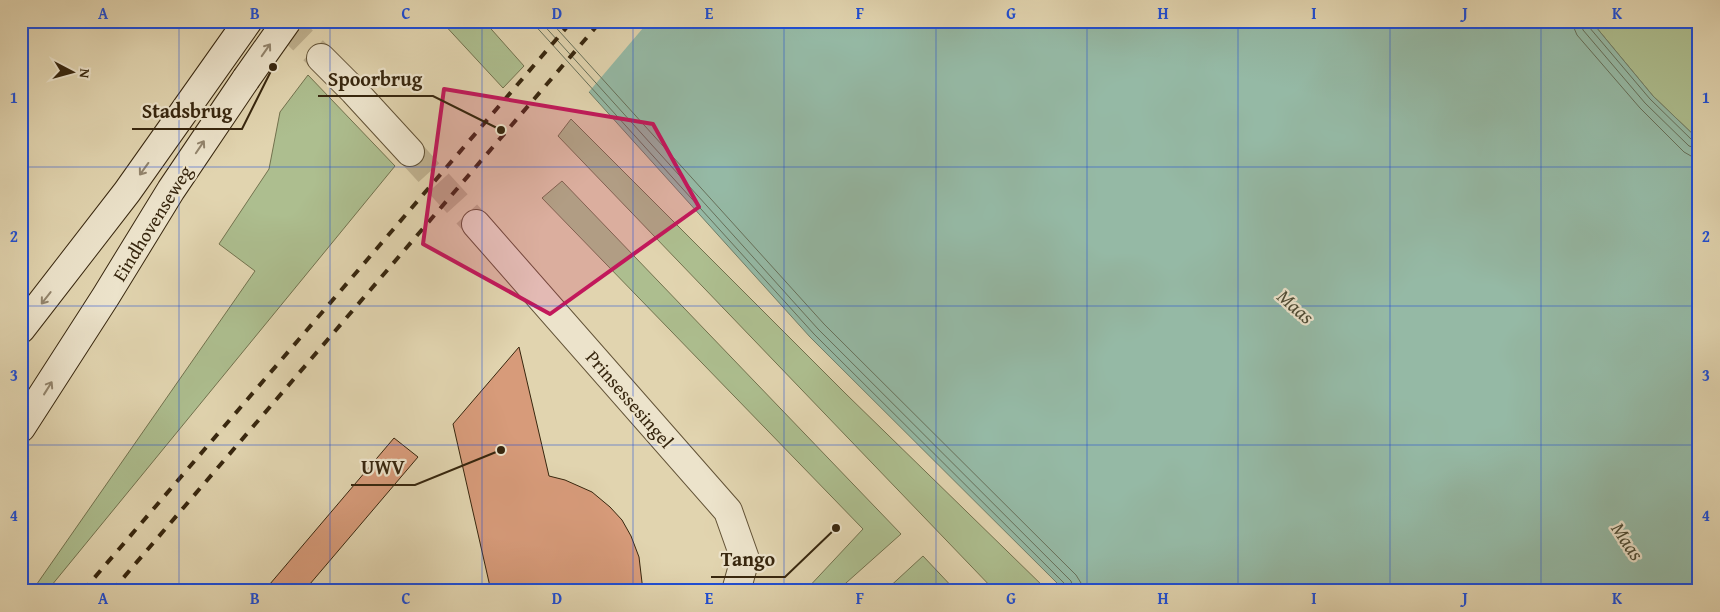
<svg xmlns="http://www.w3.org/2000/svg" width="1720" height="612" viewBox="0 0 1720 612" font-family="'Gentium Book Plus',serif">
<style>
.green{fill:#adbe8f;stroke:#72724e}
.water{fill:#95b9a5;stroke:#6f7e69}
.pier{fill:#e1d4af}
.lines{fill:none;stroke-linecap:round;stroke-linejoin:round}
.shore{stroke:#66705a;stroke-width:1}
.building{fill:#d79b7a;stroke:#37260e}
.minor-tunnel{stroke:#bfb18f;stroke-width:28;stroke-dasharray:28 14;stroke-linecap:butt}
.minor-casing{stroke:#625236;stroke-width:30}
.secondary-casing{stroke:#37260e;stroke-width:30}
.minor{stroke:#ece3cb;stroke-width:28}
.secondary{stroke:#ece3cb;stroke-width:28}
.rail{stroke:#37260e;stroke-width:4;stroke-dasharray:9 9;stroke-linecap:butt}
.secondary-bridge-casing{stroke:#37260e;stroke-width:30;stroke-linecap:butt}
.secondary-bridge{stroke:#ece3cb;stroke-width:28}
.oneway{stroke:#92846c}
.marked{fill:#c2185b;fill-opacity:0.2;stroke:#c2185b;stroke-width:4;stroke-linejoin:round}
.grid{fill:none;stroke:#1d4ed8;stroke-width:1;stroke-opacity:0.55}
.labels{text-anchor:middle;dominant-baseline:central;stroke-width:4.5;stroke-linejoin:round;paint-order:stroke}
.street-label{font-size:19px;fill:#37260e;stroke:#ece3cb}
.water-label{font-size:20px;font-style:italic;fill:#4e4b34;stroke:#ece3cb}
.leader{fill:none;stroke:#37260e;stroke-width:2}
.callout-dot{fill:#37260e;stroke:#ece3cb;stroke-width:2}
.callout-label{font-size:20px;text-anchor:middle;font-weight:bold;fill:#37260e;stroke:#ece3cb;stroke-width:4.5;stroke-linejoin:round;paint-order:stroke}
.neatline{fill:none;stroke:#1d4ed8;stroke-width:2}
.grid-label{font-size:16px;text-anchor:middle;font-weight:bold;fill:#1d4ed8}
</style>
<rect width="100%" height="100%" fill="#e1d4af"/>
<filter id="stains"><feTurbulence type="fractalNoise" baseFrequency=".004" numOctaves="4"/><feColorMatrix values="0 0 0 0 .2 0 0 0 0 .09 0 0 0 0 .02 0 0 0 .5 -.17"/></filter>
<radialGradient id="worn" r=".72"><stop offset=".6" stop-color="#630" stop-opacity="0"/><stop offset="1" stop-color="#630" stop-opacity=".3"/></radialGradient>
<g class="green">
<polygon points="441,21 484,21 524,66 503,88"/>
<polygon points="1591,21 1699,21 1699,140 1653,96"/>
<polygon points="308,75 395,166 47,591 32,591 255,271 219,244 269,169 280,112"/>
<polygon points="571,119 846,394 1048,591 995,591 558,136"/>
<polygon points="562,181 901,534 837,591 805,591 863,529 542,198"/>
<polygon points="923,556 956,591 885,591"/>
</g>
<polygon class="water" points="525,21 1591,21 1653,96 1699,140 1699,591 1065,591 810,337"/>
<polygon class="pier" points="538,21 649,21 587,94 530,31"/>
<g class="lines">
<g class="shore">
<polyline points="531,21 814,334 1066,585 1068,591"/>
<polyline points="540,21 818,329 1071,581 1074,591"/>
<polyline points="550,21 824,324 1076,575 1081,583 1082,591"/>
<polyline points="1573,21 1574,28 1577,35 1640,108 1684,152 1691,156 1699,157"/>
<polyline points="1581,21 1583,30 1645,103 1689,146 1699,149"/>
<polyline points="1587,21 1589,27 1650,99 1693,141 1699,143"/>
</g>
</g>
<g class="building">
<polygon points="519,347 549,476 565,480 592,492 610,507 622,520 631,536 639,557 643,591 491,591 453,424"/>
<polygon points="394,438 418,457 304,591 264,591"/>
</g>
<g class="lines">
<g class="minor-tunnel">
<polyline points="283,21 321,58"/>
<polyline points="410,152 476,224"/>
</g>
<defs>
<g id="minor">
<polyline points="321,58 354,91 410,152"/>
<polyline points="476,224 728,511 745,559 736,591"/>
</g>
<g id="secondary">
<polyline points="21,329 127,192 248,21"/>
<polyline points="21,428 106,296 171,190 246,79"/>
</g>
</defs>
<use href="#minor" class="minor-casing"/>
<use href="#secondary" class="secondary-casing"/>
<use href="#minor" class="minor"/>
<use href="#secondary" class="secondary"/>
<g class="rail">
<polyline points="83,591 572,21"/>
<polyline points="112,591 601,21"/>
</g>
<defs>
<polyline id="secondary-bridge" points="246,79 287,21"/>
</defs>
<use href="#secondary-bridge" class="secondary-bridge-casing"/>
<use href="#secondary-bridge" class="secondary-bridge"/>
</g>
<defs><path id="oneway-shaft" d="M-6 0H5M1.5-3L5.5 0L1.5 3" fill="none" stroke-width="1.6" stroke-linecap="round" stroke-linejoin="round" transform="scale(1.25)"/></defs>
<g class="oneway">
<use href="#oneway-shaft" transform="translate(266 50) rotate(-55)"/>
<use href="#oneway-shaft" transform="translate(200 147) rotate(-56)"/>
<use href="#oneway-shaft" transform="translate(144 169) rotate(126)"/>
<use href="#oneway-shaft" transform="translate(46 298) rotate(128)"/>
<use href="#oneway-shaft" transform="translate(48 388) rotate(-58)"/>
</g>
<path class="marked" d="M444 89 653 124 699 207 550 314 423 244Z"/>
<path class="grid" d="M179 21V591M330 21V591M482 21V591M633 21V591M784 21V591M936 21V591M1087 21V591M1238 21V591M1390 21V591M1541 21V591M21 167H1699M21 306H1699M21 445H1699"/>
<g class="labels">
<g class="street-label">
<text transform="translate(152 223) rotate(-58)">Eindhovenseweg</text>
<text transform="translate(630 399) rotate(49)">Prinsessesingel</text>
</g>
<g class="water-label">
<text transform="translate(1296 306) rotate(41)">Maas</text>
<text transform="translate(1628 541) rotate(56)">Maas</text>
</g>
</g>
<path class="leader" d="M501 130L433 96H318M273 67L242 129H132M501 450L415 485H351M836 528L785 577H711"/>
<g class="callout-dot">
<circle cx="501" cy="130" r="5"/>
<circle cx="273" cy="67" r="5"/>
<circle cx="501" cy="450" r="5"/>
<circle cx="836" cy="528" r="5"/>
</g>
<g class="callout-label">
<text x="375" y="86">Spoorbrug</text>
<text x="187" y="118">Stadsbrug</text>
<text x="383" y="474">UWV</text>
<text x="748" y="566">Tango</text>
</g>
<rect width="1720" height="612" fill="none" stroke="#e1d4af" stroke-width="55"/>
<g transform="translate(72 72) rotate(96)" stroke="#ece3cb" stroke-width="4" paint-order="stroke">
<path d="M0-4L9 19L0 12L-9 19Z" fill="#37260e"/>
<text y="-8" font-size="14" font-weight="bold" text-anchor="middle" fill="#37260e">N</text>
</g>
<rect x="28" y="28" width="1664" height="556" class="neatline"/>
<g class="grid-label">
<text x="103" y="19">A</text>
<text x="255" y="19">B</text>
<text x="406" y="19">C</text>
<text x="557" y="19">D</text>
<text x="709" y="19">E</text>
<text x="860" y="19">F</text>
<text x="1011" y="19">G</text>
<text x="1163" y="19">H</text>
<text x="1314" y="19">I</text>
<text x="1465" y="19">J</text>
<text x="1617" y="19">K</text>
<text x="14" y="103">1</text>
<text x="1706" y="103">1</text>
<text x="14" y="242">2</text>
<text x="1706" y="242">2</text>
<text x="14" y="381">3</text>
<text x="1706" y="381">3</text>
<text x="14" y="521">4</text>
<text x="1706" y="521">4</text>
<text x="103" y="604">A</text>
<text x="255" y="604">B</text>
<text x="406" y="604">C</text>
<text x="557" y="604">D</text>
<text x="709" y="604">E</text>
<text x="860" y="604">F</text>
<text x="1011" y="604">G</text>
<text x="1163" y="604">H</text>
<text x="1314" y="604">I</text>
<text x="1465" y="604">J</text>
<text x="1617" y="604">K</text>
</g>
<rect width="100%" height="100%" filter="url(#stains)"/>
<rect width="100%" height="100%" fill="url(#worn)"/>
</svg>
